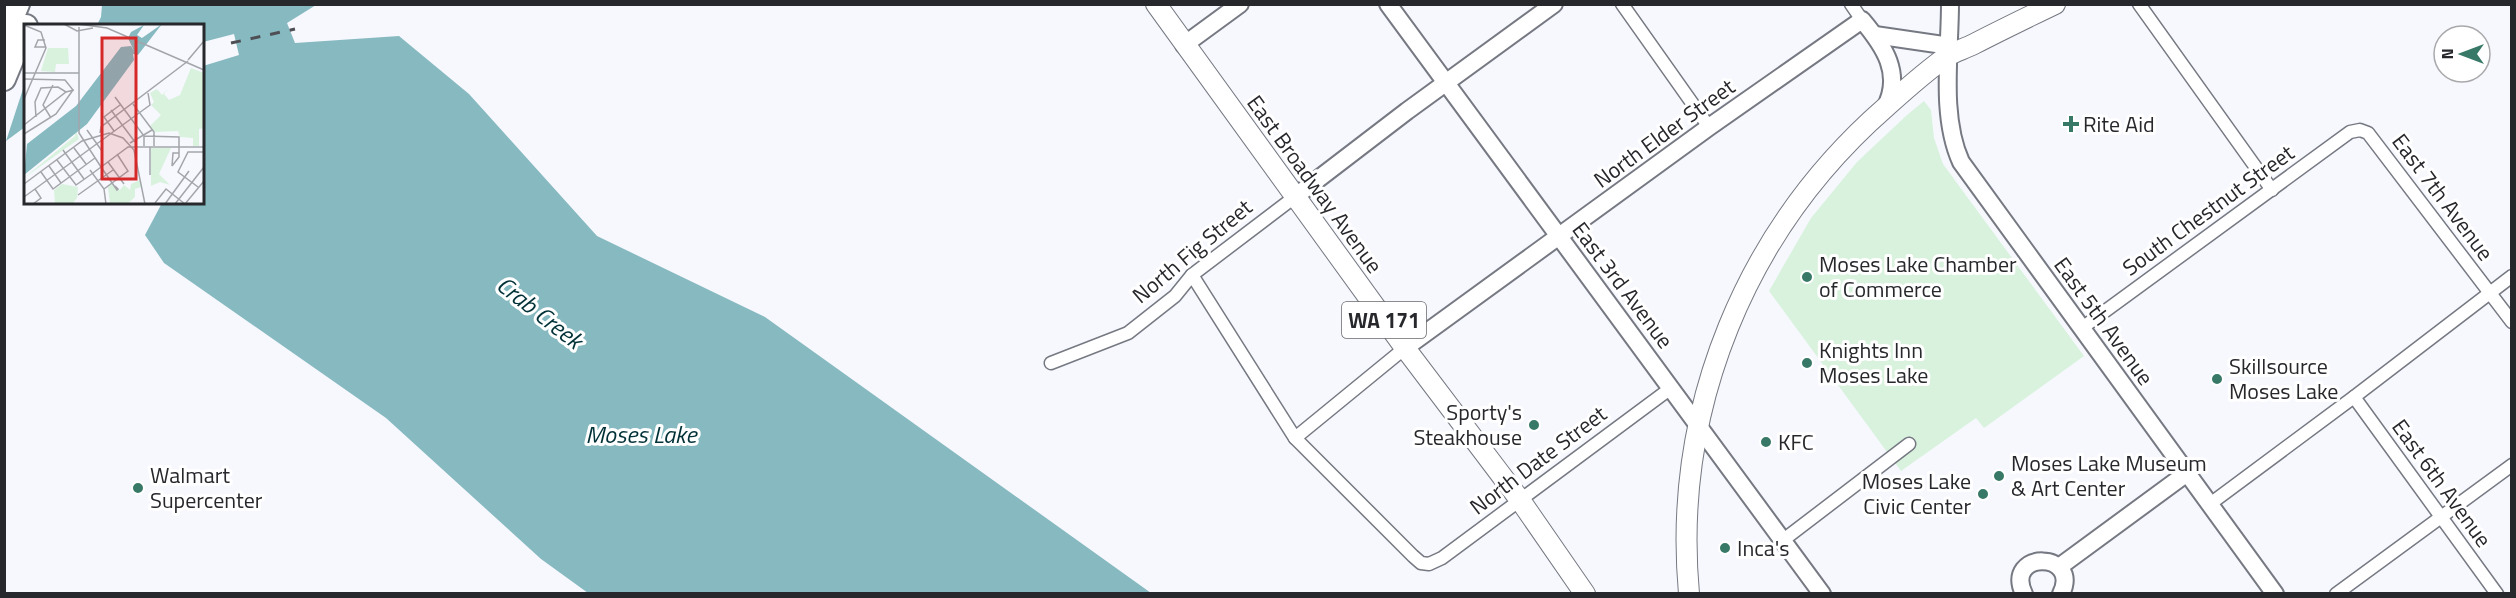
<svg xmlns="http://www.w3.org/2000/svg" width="2516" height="598" viewBox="0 0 2516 598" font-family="'Titillium Web',sans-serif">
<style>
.green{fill:#d9f2dd}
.water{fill:#87b9c0}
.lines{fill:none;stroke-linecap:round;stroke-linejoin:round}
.street-casing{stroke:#767982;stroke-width:15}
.secondary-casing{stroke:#767982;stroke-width:20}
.primary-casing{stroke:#767982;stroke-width:22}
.highway-casing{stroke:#767982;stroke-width:26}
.street{stroke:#fff;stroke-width:12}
.secondary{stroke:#fff;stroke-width:16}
.primary{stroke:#fff;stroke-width:20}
.highway{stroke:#fff;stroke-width:22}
.rail{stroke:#4e4f54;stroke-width:3;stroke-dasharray:10 10;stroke-linecap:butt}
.poi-dot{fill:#387867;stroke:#fff;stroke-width:2}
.labels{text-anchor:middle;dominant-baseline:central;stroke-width:6;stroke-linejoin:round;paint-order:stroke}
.shield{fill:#fff;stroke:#68686b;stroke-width:1.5}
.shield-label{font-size:21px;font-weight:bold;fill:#27282c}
.poi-label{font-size:22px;fill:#27282c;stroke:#fff;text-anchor:start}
.street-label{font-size:22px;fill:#27282c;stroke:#fff}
.water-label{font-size:24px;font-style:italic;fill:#003137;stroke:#fff}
.inset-road{fill:none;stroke:#a3a5aa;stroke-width:1.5}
.view{fill:#d62828;fill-opacity:0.15;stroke:#d62828;stroke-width:3}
.inset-edge{fill:none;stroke:#27282c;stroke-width:3}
</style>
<rect width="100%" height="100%" fill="#f6f8fe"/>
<polygon class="green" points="1924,101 1931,110 1934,138 1943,164 2084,356 1984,428 1976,418 1901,471 1769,291 1811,218 1857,162 1907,115"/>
<g class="water">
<polygon points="316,5 287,23 295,43 399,36 469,94 597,236 765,317 1151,593 588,593 541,559 386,418 164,263 145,235 162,203 202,202 203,66 239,55 234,34 203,42 202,26 97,25 101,17 102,5"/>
<polygon points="25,83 25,127 6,141"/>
</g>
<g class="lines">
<defs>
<g id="street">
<polyline points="1622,4 1709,127"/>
<polyline points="1851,4 1862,20"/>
<polyline points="2139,4 2272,190"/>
<polyline points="1192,275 1295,438 1413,556 1421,563 1429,564 1442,558 1671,388"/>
<polyline points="2082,328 2350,132 2360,130 2368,133 2512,322"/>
<polyline points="1051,363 1128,333 1175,296 1192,275 1296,196"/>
<polyline points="2354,397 2497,594"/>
<polyline points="1295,438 1405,348"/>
<polyline points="2210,504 2354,397 2512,276"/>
<polyline points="1782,541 1909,444"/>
<polyline points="2336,594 2512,465"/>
</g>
<g id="secondary">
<polyline points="1388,4 1822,594"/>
<path d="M1950 4C1950 54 1940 116 1961 162L2275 594"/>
<polyline points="1875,35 1950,46"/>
<polyline points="1184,45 1240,4"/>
<polyline points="1296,196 1407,111 1554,4"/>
<path d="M1405 348 1709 127 1862 20C1884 46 1903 74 1885 108"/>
<polyline points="2059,567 2187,473"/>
<path d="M2024 594C2003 550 2082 551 2061 594"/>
</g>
<g id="primary">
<polyline points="1156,4 1405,348 1520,500 1585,594"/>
<path d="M1689 594C1672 408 1746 229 1886 107 1906 89 1927 70 1949 55 1957 51 1966 48 1974 44 2001 30 2028 17 2055 4"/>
</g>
<g id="highway">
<polyline points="4,37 18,4"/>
<polyline points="4,79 26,26"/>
</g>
</defs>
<use href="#street" class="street-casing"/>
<use href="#secondary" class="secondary-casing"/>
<use href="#primary" class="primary-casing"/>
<use href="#highway" class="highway-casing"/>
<use href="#street" class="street"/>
<use href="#secondary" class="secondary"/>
<use href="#primary" class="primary"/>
<use href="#highway" class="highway"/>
<polyline class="rail" points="231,43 295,29"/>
</g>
<g class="poi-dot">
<path d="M2068 115h6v6h6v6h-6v6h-6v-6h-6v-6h6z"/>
<circle cx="1807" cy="277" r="6"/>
<circle cx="1807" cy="363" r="6"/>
<circle cx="2217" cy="379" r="6"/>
<circle cx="1534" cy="425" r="6"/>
<circle cx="1766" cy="442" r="6"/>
<circle cx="1999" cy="476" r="6"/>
<circle cx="138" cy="488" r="6"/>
<circle cx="1983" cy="494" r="6"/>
<circle cx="1725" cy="548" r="6"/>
</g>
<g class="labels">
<rect class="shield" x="1342" y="302" width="84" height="36" rx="4.5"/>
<g class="shield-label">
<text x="1384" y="320">WA 171</text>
</g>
<g class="poi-label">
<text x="2083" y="124">Rite Aid</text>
<text x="1819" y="264">Moses Lake Chamber<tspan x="1819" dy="25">of Commerce</tspan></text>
<text x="1819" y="350">Knights Inn<tspan x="1819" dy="25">Moses Lake</tspan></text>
<text x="2229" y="366">Skillsource<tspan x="2229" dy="25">Moses Lake</tspan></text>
<text x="1522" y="412" text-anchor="end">Sporty's<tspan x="1522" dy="25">Steakhouse</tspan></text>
<text x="1778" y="442">KFC</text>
<text x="2011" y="463">Moses Lake Museum<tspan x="2011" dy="25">&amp; Art Center</tspan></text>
<text x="150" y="475">Walmart<tspan x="150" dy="25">Supercenter</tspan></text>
<text x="1971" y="481" text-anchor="end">Moses Lake<tspan x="1971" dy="25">Civic Center</tspan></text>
<text x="1737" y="548">Inca's</text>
</g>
<g class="street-label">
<text transform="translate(1664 133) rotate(-36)">North Elder Street</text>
<text transform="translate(1315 184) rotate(54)">East Broadway Avenue</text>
<text transform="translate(2443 197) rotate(53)">East 7th Avenue</text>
<text transform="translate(2208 210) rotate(-36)">South Chestnut Street</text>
<text transform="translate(1192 251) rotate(-40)">North Fig Street</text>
<text transform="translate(1623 285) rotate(53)">East 3rd Avenue</text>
<text transform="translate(2104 321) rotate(54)">East 5th Avenue</text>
<text transform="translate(1538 460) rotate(-37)">North Date Street</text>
<text transform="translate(2442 483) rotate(54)">East 6th Avenue</text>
</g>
<g class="water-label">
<text transform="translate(540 312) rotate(38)">Crab Creek</text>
<text x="641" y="434">Moses Lake</text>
</g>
</g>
<g transform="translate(24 24)">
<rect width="180" height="180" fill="#f6f8fe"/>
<path d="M24 24H44L45 40H32L31 48 17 47ZM167 44 180 49V104L175 105V122H169V114L156 113 154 107 131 108 126 102 137 91 127 81 130 78 126 69 133 65 138 71 145 64 140 70 145 76 156 71ZM52 107 55 115 0 154 51 112ZM127 124H147L135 150 146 161 136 158 127 162ZM116 156 117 163 111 165V173L103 180H86L84 163 88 160 96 166 100 161 106 166 107 160ZM38 160 54 163 53 174 48 180H31L30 166Z" fill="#d9f2dd"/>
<path d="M138 0 114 31 109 30 110 36 63 100 0 151 3 120 52 82 97 23 107 22 110 27 104 14 107 8 120 1 113 11 118 14Z" fill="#87b9c0"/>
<path class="inset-road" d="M40 0 53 7 69 4M54 0 83 4 180 46M0 1 17 8 22 24 0 75M55 3V109L77 143M21 16H14L11 23H22M164 36 180 17M0 49H55M0 55 41 56 49 66 32 90 0 110M91 73 120 112V122M109 80 130 108V122M87 86 111 118M12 93 11 78 17 64 34 63 42 68M27 94 19 81 29 61M0 101 42 68 50 66M63 106 78 127M90 107 80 93 96 81M76 109 77 103 164 37M120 112 155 113V133L148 142M106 119 128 106M126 123V151M50 124 62 140M39 126 60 155M33 136 52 161 69 149M84 138 100 160M25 142 37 159M148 142 149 129H155M77 143 93 166 94 165 91 162M66 146 80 165 82 180M17 148 29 165 71 134M69 149 104 123H180M0 160 58 117 85 109 99 114 110 126 121 180M174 163 154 148 164 128H180M80 165 104 147 93 130M54 171 89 146M0 173 126 81 124 69M131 179 142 165 161 180 180 157M9 180 17 174 11 165M141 180 165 147M151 180 180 143"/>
<path class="view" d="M78 14H112V155H78Z"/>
<rect width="180" height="180" class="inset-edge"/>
</g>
<rect width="2516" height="598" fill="none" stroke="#27282c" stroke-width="12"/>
<g transform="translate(2462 54) rotate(270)"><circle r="28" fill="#ffffff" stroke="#a9a9ab" stroke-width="1.5"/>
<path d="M0-4.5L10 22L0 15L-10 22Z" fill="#387867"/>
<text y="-9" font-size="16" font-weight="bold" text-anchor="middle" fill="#27282c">N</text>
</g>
</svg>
